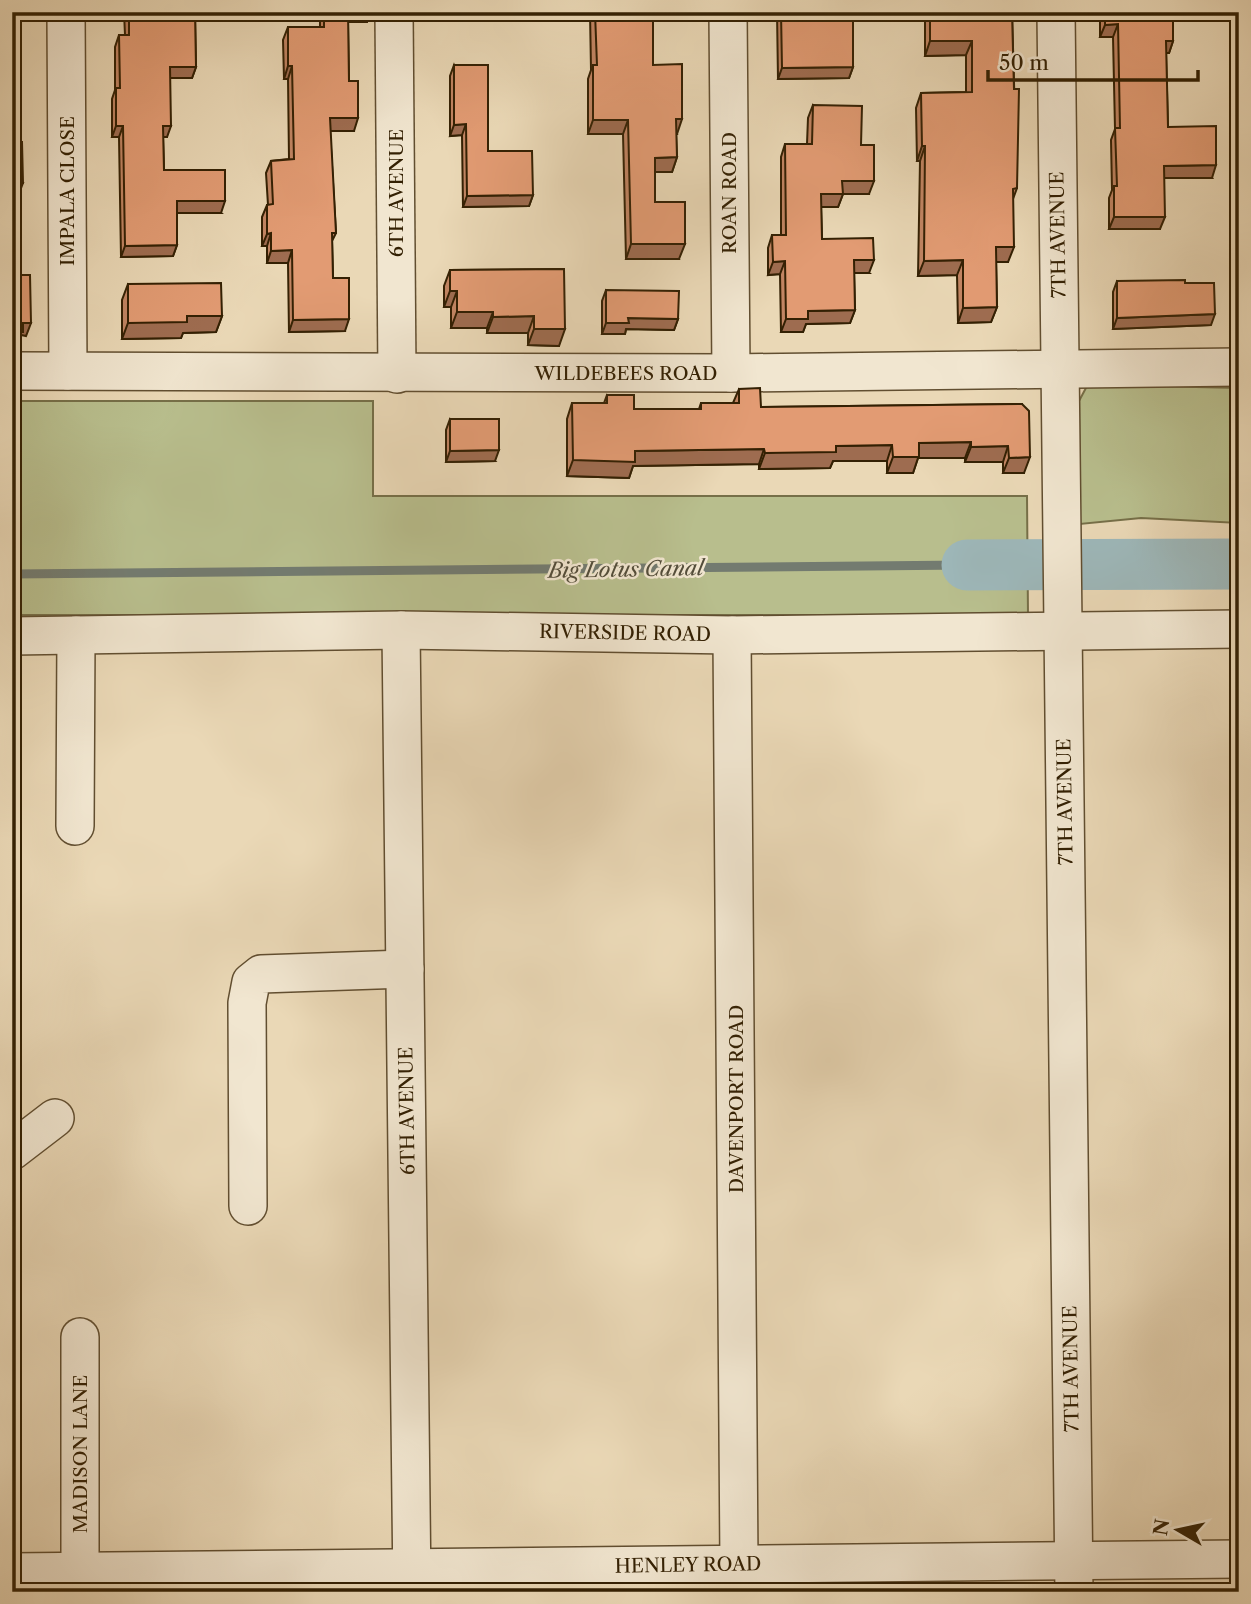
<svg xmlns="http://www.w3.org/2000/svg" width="1251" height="1604" viewBox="0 0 1251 1604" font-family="'Libre Caslon Text',serif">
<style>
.green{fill:#b8be8d;stroke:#766f48;stroke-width:2}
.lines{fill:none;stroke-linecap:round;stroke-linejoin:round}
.stream{stroke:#737b70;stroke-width:9}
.river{stroke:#9db7b9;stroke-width:51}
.minor-casing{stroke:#614e30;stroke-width:40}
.minor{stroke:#f1e6d0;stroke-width:37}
.wall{fill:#c28563;stroke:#332003;stroke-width:2}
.shaded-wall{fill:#9e6c50;stroke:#332003;stroke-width:2}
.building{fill:#e29b73;stroke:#332003;stroke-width:2}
.labels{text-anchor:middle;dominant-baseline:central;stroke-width:5;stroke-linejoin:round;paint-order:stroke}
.street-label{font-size:19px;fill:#332003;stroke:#f1e6d0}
.water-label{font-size:21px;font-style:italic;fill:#534d3a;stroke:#f1e6d0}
</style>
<rect width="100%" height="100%" fill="#ead8b6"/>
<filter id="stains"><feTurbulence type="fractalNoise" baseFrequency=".00286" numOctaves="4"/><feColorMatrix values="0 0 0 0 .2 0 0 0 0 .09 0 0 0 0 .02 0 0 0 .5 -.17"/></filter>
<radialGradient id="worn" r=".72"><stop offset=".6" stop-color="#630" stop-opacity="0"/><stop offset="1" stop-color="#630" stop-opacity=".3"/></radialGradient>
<g class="green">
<polygon points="1109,385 1239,388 1239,523 1141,518 1080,524 1079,401 1087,386"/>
<polygon points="12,401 373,401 373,496 1027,496 1028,615 12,615"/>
</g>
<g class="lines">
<polyline class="stream" points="12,574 967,565"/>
<polyline class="river" points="967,565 1239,564"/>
<defs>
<g id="minor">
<polyline points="66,12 68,371"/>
<polyline points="394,12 397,374"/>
<polyline points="728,12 731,373"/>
<polyline points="1056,12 1074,1592"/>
<polyline points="12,371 731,373 1239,367"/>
<polyline points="401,630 412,1591"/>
<polyline points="732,635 739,1564"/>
<polyline points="12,636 401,630 732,635 1239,629"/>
<polyline points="75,826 76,635"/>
<polyline points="12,1151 55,1118"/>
<polyline points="248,1206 247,1003 251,982 261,974 405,969"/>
<polyline points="12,1572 1239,1559"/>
<polyline points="80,1572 80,1337"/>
</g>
</defs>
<use href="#minor" class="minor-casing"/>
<use href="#minor" class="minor"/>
</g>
<g class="wall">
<polygon points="124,12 195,12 196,67 192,78 170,78 167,137 163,137 164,170 221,213 177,213 177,245 173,256 121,257 119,137 112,137 112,99 115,90 115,47 119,35 125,35"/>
<polygon points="320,12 371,12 367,22 348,22 349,81 354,131 330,131 336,233 332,241 333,278 345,331 289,332 288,263 267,263 267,246 262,246 262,217 267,205 268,205 266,173 271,161 289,159 288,79 284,79 283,40 288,27 320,27"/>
<polygon points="590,12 653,12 653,65 677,134 676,134 677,157 672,172 655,172 655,202 679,259 626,259 623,134 588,134 588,79 591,70"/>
<polygon points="777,12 853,12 853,67 849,78 778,79"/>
<polygon points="925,12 1012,12 1017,188 1013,199 1008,262 996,262 997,307 991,322 958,323 957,275 918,276 920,161 917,161 916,108 921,93 966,92 966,55 925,56"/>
<polygon points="1100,12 1173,12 1173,41 1169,53 1166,53 1168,127 1212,178 1164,178 1160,229 1109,229 1109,198 1112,190 1111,140 1115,129 1113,37 1100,37"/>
<polygon points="454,65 488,151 533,195 529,206 463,207 462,135 450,136 450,76"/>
<polygon points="813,105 861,145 869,194 843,194 838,207 821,207 822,239 869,273 854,273 855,310 850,323 806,324 803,332 781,332 780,274 768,275 768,248 772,235 781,235 781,157 785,144 807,144 808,118"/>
<polygon points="564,269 559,346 528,345 528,333 487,333 487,328 451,328 451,307 444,307 444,286 450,270"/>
<polygon points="1117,281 1211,325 1113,329 1113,292"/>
<polygon points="128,284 222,316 216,332 183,333 181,338 122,339 122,300"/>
<polygon points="606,290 678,319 674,330 626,329 625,334 602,334 602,301"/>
<polygon points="739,389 761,407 1022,404 1024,473 1003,473 1003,462 965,462 965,458 918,458 913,473 887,473 887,461 833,461 830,468 759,469 759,464 633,466 629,478 567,476 567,419 572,403 604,403 607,395 634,409 699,409 701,403 733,403"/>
<polygon points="450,419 495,461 446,462 446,430"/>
</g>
<g class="shaded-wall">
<polygon points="347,12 371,12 367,22 344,22"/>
<polygon points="1118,24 1113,37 1100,37 1105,25"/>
<polygon points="930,41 972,41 966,55 925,56"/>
<polygon points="1166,41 1173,41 1169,53 1162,53"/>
<polygon points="288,66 292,66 288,79 284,79"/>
<polygon points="170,67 196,67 192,78 166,78"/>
<polygon points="853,67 849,78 778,79 782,68"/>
<polygon points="330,118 358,118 354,131 325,131"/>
<polygon points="676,119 682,119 677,134 670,134"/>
<polygon points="593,120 628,120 623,134 588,134"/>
<polygon points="466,124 462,135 450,136 454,125"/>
<polygon points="116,126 123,126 119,137 112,137"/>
<polygon points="163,126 171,126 167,137 159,137"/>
<polygon points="922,146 925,146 920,161 917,161"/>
<polygon points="677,157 672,172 649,172 655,158"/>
<polygon points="1216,165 1212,178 1160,178 1164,166"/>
<polygon points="842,181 874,181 869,194 843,194 838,207 816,207 821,194"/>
<polygon points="12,183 23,183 18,196 12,196"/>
<polygon points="533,195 529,206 463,207 467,196"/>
<polygon points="177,201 225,201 221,213 173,213"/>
<polygon points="1114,217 1165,217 1160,229 1109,229"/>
<polygon points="271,233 267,246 262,246 267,234"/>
<polygon points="631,244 685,244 679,259 626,259"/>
<polygon points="177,245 173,256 121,257 125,246"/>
<polygon points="996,247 1014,247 1008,262 990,262"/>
<polygon points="292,250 288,263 267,263 271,251"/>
<polygon points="854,260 874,260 869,273 850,273"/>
<polygon points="963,260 957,275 918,276 924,261"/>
<polygon points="785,261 780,274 768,275 773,262"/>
<polygon points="450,291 457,291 451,307 444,307"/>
<polygon points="997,307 991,322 958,323 963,308"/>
<polygon points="855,310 850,323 806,324 803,332 781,332 786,319 808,311"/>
<polygon points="457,312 493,312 487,328 451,328"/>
<polygon points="1215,314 1211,325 1113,329 1117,318"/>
<polygon points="187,316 222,316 216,332 183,333 181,338 122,339 128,323"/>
<polygon points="534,316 528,333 487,333 493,317"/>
<polygon points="628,318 678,319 674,330 626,329 625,334 602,334 606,323"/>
<polygon points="349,319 345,331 289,332 293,320"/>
<polygon points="23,323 31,323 26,336 21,335 18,344 12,345 12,332"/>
<polygon points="534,329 565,329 559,346 528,345"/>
<polygon points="971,442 965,458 918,458 913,473 887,473 893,457 919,443"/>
<polygon points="892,445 887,461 833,461 830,468 759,469 765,453 836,446"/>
<polygon points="1008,446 1003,462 965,462 971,447"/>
<polygon points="764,449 759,464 633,466 629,478 567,476 573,460 635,451"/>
<polygon points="499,450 495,461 446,462 450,451"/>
<polygon points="1030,457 1024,473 1003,473 1009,458"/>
</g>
<g class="building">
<polygon points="129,12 195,12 196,67 170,67 171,126 163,126 164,170 225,170 225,201 177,201 177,245 125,246 123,126 116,126 116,88 120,88 119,35 129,35"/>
<polygon points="324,12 348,12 349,81 358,81 358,118 330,118 336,233 332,233 333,278 349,278 349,319 293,320 292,250 271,251 271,233 267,234 267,205 273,204 271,161 294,159 292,66 288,66 288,27 324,27"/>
<polygon points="595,12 653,12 653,65 682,64 682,119 676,119 677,157 655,158 655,202 685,202 685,244 631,244 628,120 593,120 593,65 597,65"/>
<polygon points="781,12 853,12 853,67 782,68"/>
<polygon points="930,12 1012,12 1014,89 1019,89 1017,188 1013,189 1014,247 996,247 997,307 963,308 963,260 924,261 925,146 922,146 921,93 972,92 972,41 930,41"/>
<polygon points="1105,12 1173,12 1173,41 1166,41 1168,127 1216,126 1216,165 1164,166 1165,217 1114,217 1114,186 1117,186 1115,128 1120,128 1118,24 1105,25"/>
<polygon points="454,65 488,65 488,151 532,151 533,195 467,196 466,124 454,125"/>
<polygon points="813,105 862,106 861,145 874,145 874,181 842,181 843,194 821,194 822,239 873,238 874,260 854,260 855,310 808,311 808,319 786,319 785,261 773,262 772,235 786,235 785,144 812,144"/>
<polygon points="12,142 22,142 23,183 12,183"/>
<polygon points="564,269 565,329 534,329 534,316 493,317 493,312 457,312 457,291 450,291 450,270"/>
<polygon points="12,275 30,275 31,323 23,323 23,332 12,332"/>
<polygon points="1185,280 1185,283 1214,283 1215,314 1117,318 1117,281"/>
<polygon points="221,283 222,316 187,316 187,322 128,323 128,284"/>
<polygon points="606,290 679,291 678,319 628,318 629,323 606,323"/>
<polygon points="760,388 761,407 1022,404 1029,411 1030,457 1009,458 1008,446 971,447 971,442 919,443 919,457 893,457 892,445 836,446 836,452 765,453 764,449 635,451 635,462 573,460 572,403 607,403 607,395 634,395 634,409 701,409 701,403 739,403 739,389"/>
<polygon points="450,419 499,419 499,450 450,451"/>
</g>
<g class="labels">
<g class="street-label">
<text transform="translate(67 191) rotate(-90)">IMPALA CLOSE</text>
<text transform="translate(396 193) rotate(-90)">6TH AVENUE</text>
<text transform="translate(729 193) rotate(-90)">ROAN ROAD</text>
<text transform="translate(1058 235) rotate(-91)">7TH AVENUE</text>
<text x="626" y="373">WILDEBEES ROAD</text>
<text transform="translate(625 633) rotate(1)">RIVERSIDE ROAD</text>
<text transform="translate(1065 802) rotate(-91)">7TH AVENUE</text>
<text transform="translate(736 1099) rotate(-90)">DAVENPORT ROAD</text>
<text transform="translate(407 1111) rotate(-91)">6TH AVENUE</text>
<text transform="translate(1071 1369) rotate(-91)">7TH AVENUE</text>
<text transform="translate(80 1454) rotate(-90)">MADISON LANE</text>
<text transform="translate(688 1565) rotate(-1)">HENLEY ROAD</text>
</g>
<g class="water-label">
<text transform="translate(626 569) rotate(-1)">Big Lotus Canal</text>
</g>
</g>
<rect width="1251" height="1604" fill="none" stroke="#ead8b6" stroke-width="42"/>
<rect x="14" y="14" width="1223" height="1576" fill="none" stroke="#332003" stroke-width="3.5"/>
<rect x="21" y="21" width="1209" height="1562" fill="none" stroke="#332003" stroke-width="2"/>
<g transform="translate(1178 1530) rotate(279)" stroke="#f1e6d0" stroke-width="5" paint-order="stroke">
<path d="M0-5L12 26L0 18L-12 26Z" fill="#332003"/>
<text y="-10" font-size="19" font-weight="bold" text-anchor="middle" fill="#332003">N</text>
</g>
<path d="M988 70v10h210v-10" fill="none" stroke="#332003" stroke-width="3.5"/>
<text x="999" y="70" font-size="21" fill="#332003" stroke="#f1e6d0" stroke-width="5" paint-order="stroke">50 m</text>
<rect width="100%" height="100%" filter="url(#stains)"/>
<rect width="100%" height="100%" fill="url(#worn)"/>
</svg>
